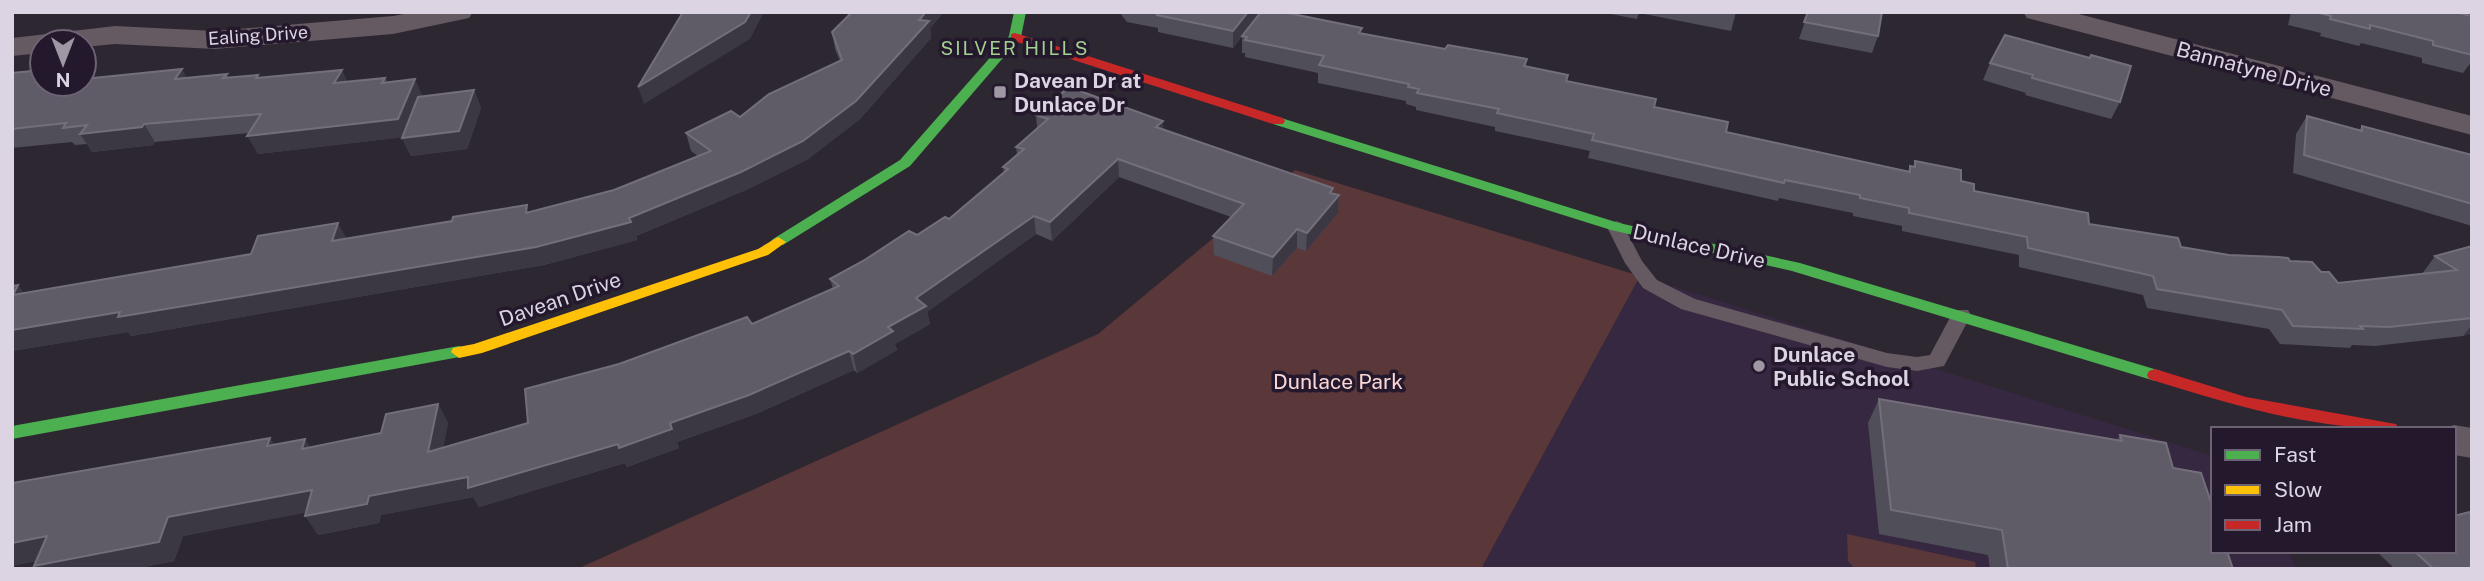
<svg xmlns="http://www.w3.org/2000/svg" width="2484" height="581" viewBox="0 0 2484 581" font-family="'Public Sans',sans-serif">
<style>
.built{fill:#372841}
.green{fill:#5a3739}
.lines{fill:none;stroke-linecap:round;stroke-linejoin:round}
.lane{fill:#655962;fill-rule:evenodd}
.street{fill:#655962;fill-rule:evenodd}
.fast{fill:#4caf50;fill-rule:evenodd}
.slow{fill:#ffc107;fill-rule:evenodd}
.jam{fill:#c62828;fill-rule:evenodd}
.wall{fill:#504e58}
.shaded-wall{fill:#3c3843}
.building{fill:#605c67;stroke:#736f7a;stroke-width:2}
.poi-dot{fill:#9f97a4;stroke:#24182d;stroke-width:2.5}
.labels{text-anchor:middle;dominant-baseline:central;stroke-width:7;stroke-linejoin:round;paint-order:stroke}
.far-street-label{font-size:18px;fill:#dcd4e2;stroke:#24182d}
.far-neighbourhood-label{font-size:19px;letter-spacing:2px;fill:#a3d190;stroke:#24182d}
.street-label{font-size:21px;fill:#dcd4e2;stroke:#24182d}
.poi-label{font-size:21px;font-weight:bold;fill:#dcd4e2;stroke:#24182d;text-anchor:start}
.park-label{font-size:21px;fill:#fad7d6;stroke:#24182d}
</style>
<rect width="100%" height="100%" fill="#2d2732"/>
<polygon class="built" points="1640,276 2213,456 2213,551 2287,551 2297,569 1481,569"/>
<g class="green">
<polygon points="1295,170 1640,276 1481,569 577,569 1098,334"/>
<polygon points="1847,534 1975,562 1976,569 1855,569 1848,561"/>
</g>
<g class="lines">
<polygon class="lane" points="1616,221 1622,223 1642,261 1657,280 1695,299 1887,353 1917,357 1930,355 1954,310 1968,310 1971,315 1944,366 1917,371 1887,367 1681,309 1643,288 1625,263 1607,227"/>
<g class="street">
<polygon points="414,12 473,12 469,18 393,34 215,49 115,44 84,47 84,42 42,42 42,53 12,56 12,38 115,26 215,31 393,16"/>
<polygon points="2023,12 2071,12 2472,116 2472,135 2027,18"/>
<polygon points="2454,425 2472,428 2472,458 2454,455 2454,429 2441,429"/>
</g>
<g class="fast">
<polygon points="1014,12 1026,12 1021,37 910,166 783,245 773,245 770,242 773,239 900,160 1009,36"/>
<polygon points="1278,117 1619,223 1800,263 2161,371 2163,375 2161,379 2155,381 1792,271 1611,230 1273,124 1271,121"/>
<polygon points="459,346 465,348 467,352 465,356 12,439 12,426"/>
</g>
<polygon class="slow" points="778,237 786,242 768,255 482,353 459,358 451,352 453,348 474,344 758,249"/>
<g class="jam">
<polygon points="1015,33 1283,118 1285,121 1283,124 1273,124 1011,40 1011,34"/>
<path d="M2155 369 2246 397 2390 423 2396 424 2399 429C2311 429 2232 405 2149 379L2147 375 2149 371Z"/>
</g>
</g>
<g class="wall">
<polygon points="852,12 944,12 930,28 931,38 860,119 808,159 746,190 636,236 637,240 544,265 131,336 128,332 12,351 12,286 24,293 346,238 530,212 614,190 698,156 691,151 686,133 740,117 840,61 835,49 832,32"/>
<polygon points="1119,12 1283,12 1361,33 1445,49 1527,59 1526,66 1567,81 1656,99 1654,107 1726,132 1908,171 1910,166 1913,167 1915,161 1961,181 1974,191 2089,224 2181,247 2229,255 2290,261 2321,272 2338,283 2422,274 2435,256 2472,246 2472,333 2463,336 2375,346 2352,345 2350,348 2280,344 2269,329 2147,308 2143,295 2019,267 2019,255 1902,231 1902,226 1853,216 1853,213 1779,198 1778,201 1588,158 1590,151 1495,131 1495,127 1416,110 1416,107 1406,104 1406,101 1318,83 1318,73 1245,57 1245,53 1242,53 1242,36 1233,48 1158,32 1158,28 1127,22"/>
<polygon points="1600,12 1736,12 1731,31 1639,13 1637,19"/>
<polygon points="1808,12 1878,36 1872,53 1799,39"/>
<polygon points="2291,12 2455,12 2472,16 2472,61 2463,73 2422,63 2422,58 2361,43 2359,46 2320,36 2321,33 2288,25"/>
<polygon points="1990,63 2120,102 2111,119 2025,95 2026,93 1983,80"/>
<polygon points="182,69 186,78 227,74 229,78 258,75 260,78 348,82 385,78 387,82 423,96 474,90 481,108 467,149 411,156 402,138 403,137 258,154 249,133 155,142 153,145 92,152 87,144 75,145 72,142 12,148 12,73 42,84"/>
<polygon points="1036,115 1163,121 1163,130 1333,188 1333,194 1339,195 1338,213 1306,251 1297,248 1272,276 1214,255 1213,236 1231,217 1119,177 1052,241 1036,234 927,312 930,324 895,344 897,350 857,373 854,370 756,414 677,442 679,448 627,467 625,463 479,507 473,497 381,515 379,523 318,535 306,512 183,536 174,561 133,569 36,569 34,566 36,561 12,566 12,483 275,445 310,447 381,433 438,404 448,423 443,447 528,423 619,364 752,324 833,289 830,279 949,219 1004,173 1003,167 1017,155 1016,147 1037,128"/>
<polygon points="2307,116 2359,130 2362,126 2472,155 2472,226 2293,173 2296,134"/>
<polygon points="1879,399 2117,440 2120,435 2173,468 2233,569 1990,569 1988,555 1879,534 1868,423"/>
<polygon points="2376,551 2454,551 2472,569 2395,569"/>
</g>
<g class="shaded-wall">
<polygon points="751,12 764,12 750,39 644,104 638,87"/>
<polygon points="926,12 944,12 930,28 931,38 860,119 808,159 746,190 636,236 637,240 544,265 131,336 128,332 12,351 12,330 629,218 919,20"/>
<polygon points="1248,12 1261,12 1233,48 1233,31"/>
<polygon points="182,69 192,87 175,79"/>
<polygon points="342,70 350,87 334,83"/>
<polygon points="415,79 423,97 406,137 258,154 247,136"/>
<polygon points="474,90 481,108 467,149 411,156 402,138"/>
<polygon points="1163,121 1164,139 1156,127"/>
<polygon points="144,124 155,142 153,145 92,152 80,134"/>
<polygon points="1118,159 1119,177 1052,241 1050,222"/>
<polygon points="1333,188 1333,202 1339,195 1338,213 1306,251 1307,233 1330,193"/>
<polygon points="1034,216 1036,234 927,312 930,324 895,344 897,350 857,373 853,354 888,327 916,298"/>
<polygon points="338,223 348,241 332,241"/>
<polygon points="1297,229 1297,248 1272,276 1273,257"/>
<polygon points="18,285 32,304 13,295"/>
<polygon points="2472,325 2472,333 2463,336"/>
<polygon points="849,351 854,370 756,414 677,442 679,448 627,467 625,463 479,507 473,497 381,515 379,523 318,535 305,516 369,496 670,423"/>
<polygon points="438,404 448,423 439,471 428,452"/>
<polygon points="270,438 282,456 267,446"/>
<polygon points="305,439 317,458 302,449"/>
<polygon points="312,490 325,509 183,536 174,561 133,569 36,569 34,566 168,517"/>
<polygon points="47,536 64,555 12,566 12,543"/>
</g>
<g class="building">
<polygon points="683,12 751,12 745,22 638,87"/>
<polygon points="852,12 926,12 919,20 929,21 856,101 803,141 741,172 629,218 631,222 536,247 118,317 120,312 12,330 12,286 18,285 13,295 251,254 258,236 338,223 332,241 452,221 453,217 527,205 526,213 614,190 711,151 686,133 731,111 740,117 769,94 842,60 832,32"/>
<polygon points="1159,12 1248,12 1233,31 1157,15"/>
<polygon points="1261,12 1283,12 1362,28 1359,33 1445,49 1448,45 1527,59 1524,66 1568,75 1566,81 1656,99 1654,107 1728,122 1726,132 1910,172 1910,166 1915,167 1915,161 1961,170 1961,181 1974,184 1974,191 2088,213 2089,224 2178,238 2181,247 2229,255 2278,257 2288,258 2290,261 2312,262 2321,272 2329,272 2338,283 2457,270 2435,256 2472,246 2472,318 2389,327 2360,326 2363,329 2293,326 2282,310 2157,289 2153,276 2028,248 2027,237 1909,213 1909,208 1860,198 1860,195 1785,180 1784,183 1592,140 1594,134 1497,113 1499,109 1417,93 1419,89 1408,87 1409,84 1319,65 1324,56 1245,40 1247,37 1242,36"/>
<polygon points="1808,12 1882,12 1878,36 1804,22"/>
<polygon points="2316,12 2455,12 2472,16 2472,55 2433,45 2433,41 2370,25 2370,29 2330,19 2331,16"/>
<polygon points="2005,35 2090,58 2091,55 2131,66 2120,102 2032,78 2033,75 1990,63"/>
<polygon points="182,69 175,79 227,74 223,78 258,75 256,78 342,70 334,83 385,78 382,83 415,79 398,119 247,136 261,114 144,124 142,127 80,134 87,125 63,128 66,123 12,129 12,73 42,70 42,84 84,84 84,79"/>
<polygon points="1069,87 1163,121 1156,127 1333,188 1330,193 1339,195 1307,233 1297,229 1273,257 1213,236 1244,204 1118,159 1050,222 1034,216 916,298 926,306 888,327 893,331 853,354 849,351 749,395 670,423 672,429 619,448 618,444 468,488 468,477 369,496 367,504 305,516 312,490 168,517 159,542 34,566 47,536 12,543 12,483 270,438 267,446 305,439 302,449 381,433 386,414 438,404 428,452 528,423 525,389 619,364 747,317 752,324 839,286 830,279 863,261 909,231 917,235 945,217 949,219 1008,169 1003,167 1024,149 1016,147 1048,119 1036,115"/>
<polygon points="474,90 459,131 402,138 418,97"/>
<polygon points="2307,116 2362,131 2362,126 2472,155 2472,204 2304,155"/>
<polygon points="1879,399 2122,441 2120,435 2166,443 2173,468 2201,473 2213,508 2213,551 2227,551 2233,569 2008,569 2002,530 1891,510"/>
<polygon points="2469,512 2472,515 2472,569 2434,569 2414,551 2454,551 2454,516"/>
</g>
<g class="poi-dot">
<rect x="993" y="85" width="14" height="14" rx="3.5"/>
<circle cx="1759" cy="366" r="7"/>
</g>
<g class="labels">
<g class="far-street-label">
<text transform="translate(258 35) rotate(-4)">Ealing Drive</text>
</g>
<g class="far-neighbourhood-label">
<text x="1015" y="48">SILVER HILLS</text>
</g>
<g class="street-label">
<text transform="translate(2254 69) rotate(15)">Bannatyne Drive</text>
<text transform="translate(1699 246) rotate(13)">Dunlace Drive</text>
<text transform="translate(560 299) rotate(-19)">Davean Drive</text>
</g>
<g class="poi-label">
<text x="1014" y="80">Davean Dr at<tspan x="1014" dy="24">Dunlace Dr</tspan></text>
<text x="1773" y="354">Dunlace<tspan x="1773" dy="24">Public School</tspan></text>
</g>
<g class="park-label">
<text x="1338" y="381">Dunlace Park</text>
</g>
</g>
<rect width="2484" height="581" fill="none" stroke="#dcd4e2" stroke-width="28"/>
<rect x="2211" y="427" width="245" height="126" fill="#24182d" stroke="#6e6375" stroke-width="2"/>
<rect x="2225" y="450" width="35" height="10" fill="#4caf50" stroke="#6e6375" stroke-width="2"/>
<text x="2274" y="462" font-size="21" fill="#dcd4e2">Fast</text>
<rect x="2225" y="485" width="35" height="10" fill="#ffc107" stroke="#6e6375" stroke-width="2"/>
<text x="2274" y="497" font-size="21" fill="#dcd4e2">Slow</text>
<rect x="2225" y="520" width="35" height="10" fill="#c62828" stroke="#6e6375" stroke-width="2"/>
<text x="2274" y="532" font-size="21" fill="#dcd4e2">Jam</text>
<g transform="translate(63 63) rotate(180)"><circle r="33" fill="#24182d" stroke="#6e6375" stroke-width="2"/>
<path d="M0-5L12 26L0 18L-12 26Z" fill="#9f97a4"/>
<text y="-10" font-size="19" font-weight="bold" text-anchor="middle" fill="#dcd4e2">N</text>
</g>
</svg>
